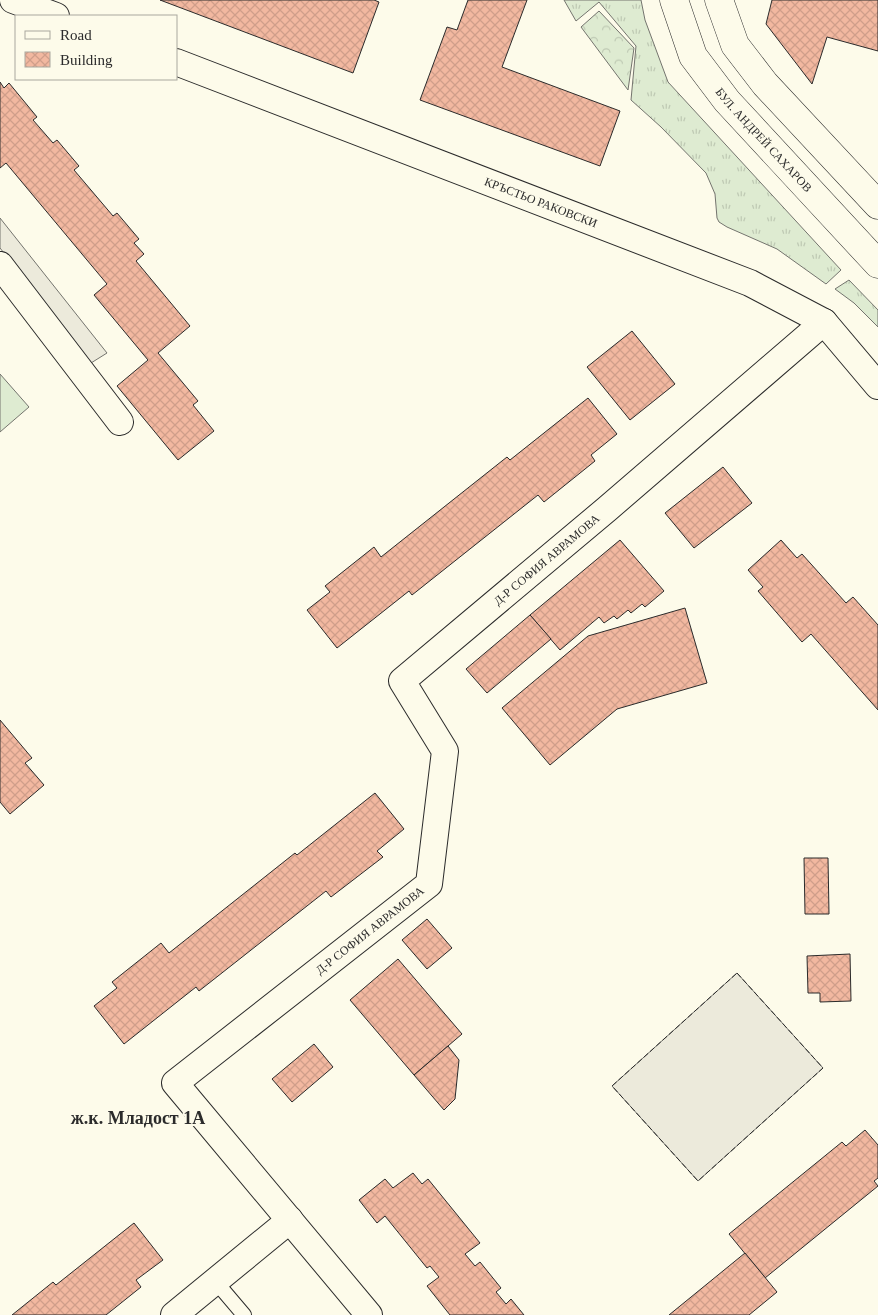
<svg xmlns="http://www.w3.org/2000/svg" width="878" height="1315" viewBox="0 0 878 1315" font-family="'Times New Roman',serif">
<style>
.grass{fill:url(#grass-tufts);stroke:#74746e}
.forest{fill:url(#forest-crowns);stroke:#74746e}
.pitch{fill:#deebd1;stroke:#74746e}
.parking{fill:#eceadb;stroke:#74746e}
.building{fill:url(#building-cross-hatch);stroke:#2b2b2b}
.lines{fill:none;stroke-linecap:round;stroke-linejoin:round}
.service-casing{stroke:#2b2b2b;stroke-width:16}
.minor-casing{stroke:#2b2b2b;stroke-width:28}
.secondary-casing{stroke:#2b2b2b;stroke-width:29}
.service{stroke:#fdfbea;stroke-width:14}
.minor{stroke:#fdfbea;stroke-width:26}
.secondary{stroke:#fdfbea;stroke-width:28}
.fence{stroke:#2b2b2b;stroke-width:1;stroke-dasharray:6 2.5;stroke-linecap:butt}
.labels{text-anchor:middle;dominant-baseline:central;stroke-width:4;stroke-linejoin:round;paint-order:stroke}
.street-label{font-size:12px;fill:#2b2b2b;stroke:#fdfbea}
.district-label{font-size:18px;font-weight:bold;fill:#2b2b2b;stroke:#fdfbea}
</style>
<defs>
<pattern id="grass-tufts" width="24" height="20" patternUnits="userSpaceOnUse" patternTransform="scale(1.25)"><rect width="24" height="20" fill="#deebd1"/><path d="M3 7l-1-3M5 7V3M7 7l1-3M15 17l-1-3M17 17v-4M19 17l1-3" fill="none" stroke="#bfcab4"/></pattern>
<pattern id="forest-crowns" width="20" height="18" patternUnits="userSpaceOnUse" patternTransform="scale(1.25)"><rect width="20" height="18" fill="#deebd1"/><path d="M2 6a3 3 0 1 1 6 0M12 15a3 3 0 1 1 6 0" fill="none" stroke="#bfcab4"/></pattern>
<pattern id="building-cross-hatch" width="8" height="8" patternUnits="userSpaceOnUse" patternTransform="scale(1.25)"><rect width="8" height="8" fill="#f2b8a0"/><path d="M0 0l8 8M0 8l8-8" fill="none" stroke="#d09e8a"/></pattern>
</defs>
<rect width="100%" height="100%" fill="#fdfbea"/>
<g class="grass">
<polygon points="564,0 641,0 645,20 668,82 841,270 826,284 777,249 727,227 719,222 717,218 715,194 706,173 661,127 631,100 636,46 599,2 576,21"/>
<polygon points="849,280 878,310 878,327 854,303 835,289"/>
</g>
<polygon class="forest" points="599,11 634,48 628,90 581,27"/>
<polygon class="pitch" points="0,374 29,407 0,432"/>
<g class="parking">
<polygon points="0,218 107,353 91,363 0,248"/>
<polygon points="737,973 823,1068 698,1181 612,1086"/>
</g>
<g class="building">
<polygon points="160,0 374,0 379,2 353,73"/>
<polygon points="468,0 527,0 502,67 620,111 600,166 420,100 447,27 457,30"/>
<polygon points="772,0 878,0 878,51 827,37 812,84 766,24"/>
<polygon points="0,82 4,88 9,83 37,117 33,120 53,143 57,140 79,166 74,170 113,216 117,213 139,239 134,243 144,254 136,261 190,326 158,353 198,401 193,405 214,431 178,460 117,386 148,360 94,295 107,284 6,163 0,168"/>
<polygon points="632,331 675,384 630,420 587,367"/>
<polygon points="588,398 617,434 591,455 595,461 544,502 538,495 412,595 409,591 337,648 307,610 330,592 325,586 374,547 381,557 507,457 510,460"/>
<polygon points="723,467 752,503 694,548 665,513"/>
<polygon points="620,540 664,591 645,607 642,604 631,613 628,610 617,619 614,616 604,623 599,617 560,650 530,615"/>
<polygon points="781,540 797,558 802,554 846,603 853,597 878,625 878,710 811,634 802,642 758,591 763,587 748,570"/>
<polygon points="685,608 707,683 617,709 550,765 502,708 588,636"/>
<polygon points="530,615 551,639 487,693 466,669"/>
<polygon points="0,720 32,758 25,763 44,785 10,814 0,802"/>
<polygon points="375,793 404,829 377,851 383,857 331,897 326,891 199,991 196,987 124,1044 94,1006 117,988 112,982 161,943 169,953 295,853 297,855"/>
<polygon points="804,858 828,858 829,914 805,914"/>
<polygon points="427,919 452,948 427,969 402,940"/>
<polygon points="850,954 851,1001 820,1002 820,993 808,993 807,956"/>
<polygon points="398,959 462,1034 414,1075 350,1000"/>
<polygon points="314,1044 333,1067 292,1102 272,1079"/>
<polygon points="448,1046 459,1060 455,1099 444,1110 414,1075"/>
<polygon points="865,1130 878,1145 878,1178 874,1181 878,1186 765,1278 729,1234 842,1142 846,1146"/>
<polygon points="413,1173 422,1184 428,1179 480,1243 465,1254 475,1266 480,1262 501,1288 496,1292 506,1304 511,1299 524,1315 450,1315 427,1286 439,1277 430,1266 427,1268 385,1216 377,1223 359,1200 385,1179 393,1188"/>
<polygon points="134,1223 163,1260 136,1280 141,1287 106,1315 12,1315 53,1282 56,1285"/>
<polygon points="745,1253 777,1292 749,1315 669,1315"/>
</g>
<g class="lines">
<defs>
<polyline id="service" points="216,1282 244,1315"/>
<g id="minor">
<polyline points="13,0 56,16"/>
<path id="s1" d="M176 62 750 283 824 322 878 386"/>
<polyline points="0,265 120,422"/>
<polyline points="174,1315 290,1220"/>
<path id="s2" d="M369 1315 175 1083 429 884 445 751 402 681 607 509 824 322"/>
</g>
<g id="secondary">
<path id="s3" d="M674 0 693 56 727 101 878 264"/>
<polyline points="719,0 735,45 765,84 878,205"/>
</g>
</defs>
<use href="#service" class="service-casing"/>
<use href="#minor" class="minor-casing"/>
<use href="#secondary" class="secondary-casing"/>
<use href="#service" class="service"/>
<use href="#minor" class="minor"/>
<use href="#secondary" class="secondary"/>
<polygon class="fence" points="737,973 823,1068 698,1181 612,1086"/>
</g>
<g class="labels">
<g class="street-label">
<text stroke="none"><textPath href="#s3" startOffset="169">БУЛ. АНДРЕЙ САХАРОВ</textPath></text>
<text stroke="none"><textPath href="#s1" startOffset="391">КРЪСТЬО РАКОВСКИ</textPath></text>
<text stroke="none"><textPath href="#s2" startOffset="1030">Д-Р СОФИЯ АВРАМОВА</textPath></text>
<text stroke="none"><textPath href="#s2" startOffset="550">Д-Р СОФИЯ АВРАМОВА</textPath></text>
</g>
<g class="district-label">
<text x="138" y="1118">ж.к. Младост 1А</text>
</g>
</g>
<rect x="15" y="15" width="162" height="65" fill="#fdfbea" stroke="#a9a89e"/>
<rect x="25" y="31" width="25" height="8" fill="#fdfbea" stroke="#a9a89e"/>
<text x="60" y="40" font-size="15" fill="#2b2b2b">Road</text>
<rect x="25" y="52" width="25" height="15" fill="url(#building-cross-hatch)" stroke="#a9a89e"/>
<text x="60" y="65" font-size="15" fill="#2b2b2b">Building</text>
</svg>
